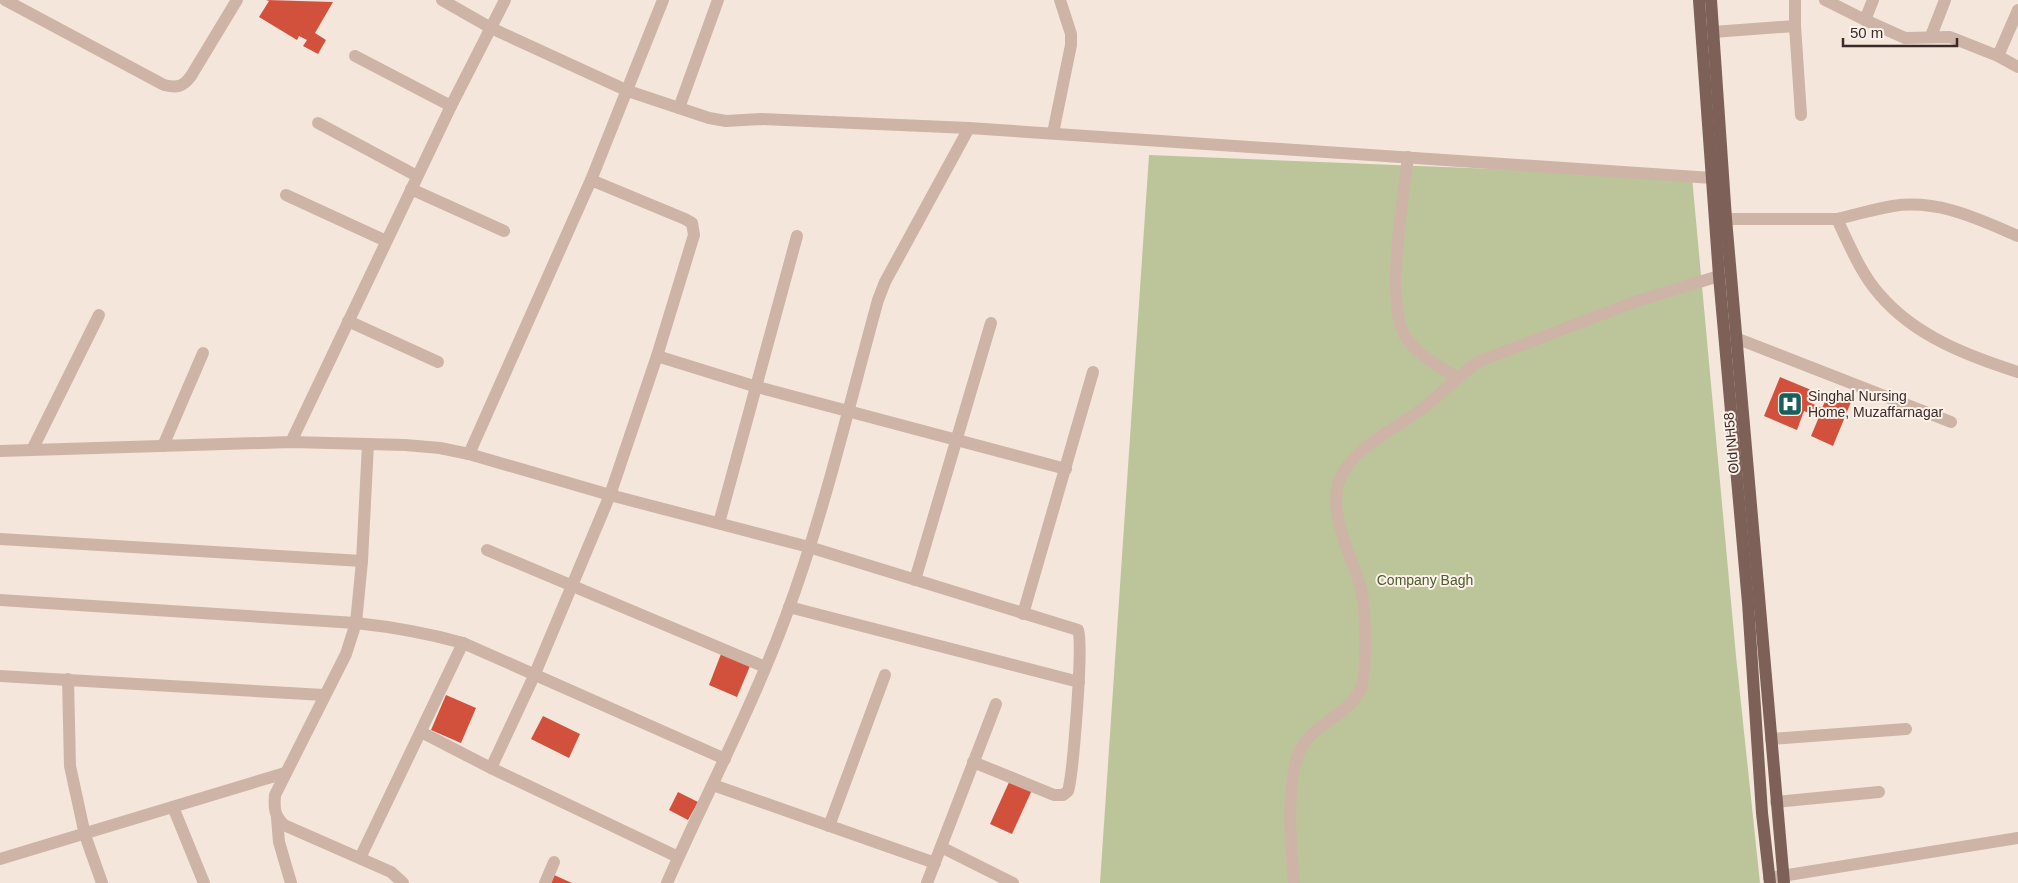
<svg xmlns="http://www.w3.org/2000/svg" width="2018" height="883" viewBox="0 0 2018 883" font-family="Helvetica,sans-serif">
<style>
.green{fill:#bcc59a}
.building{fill:#d2513d}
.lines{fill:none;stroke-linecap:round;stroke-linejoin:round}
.minor{stroke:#ceb4a6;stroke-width:12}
.major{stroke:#7d6057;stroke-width:12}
.labels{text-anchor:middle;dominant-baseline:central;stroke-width:4;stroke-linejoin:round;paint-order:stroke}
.poi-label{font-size:14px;fill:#3a2b28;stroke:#fbf1e9;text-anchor:start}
.street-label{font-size:14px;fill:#3a2b28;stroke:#fbf1e9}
.park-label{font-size:14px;fill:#4e5b29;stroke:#fbf1e9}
</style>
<rect width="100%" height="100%" fill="#f5e6dc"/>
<polygon class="green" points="1149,155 1692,177 1736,656 1760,883 1100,883"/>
<g class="building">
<polygon points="266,0 333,2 315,33 326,40 318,54 303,46 307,40 299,36 297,40 259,17 269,1"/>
<polygon points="1780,377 1816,392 1811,403 1822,408 1829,393 1851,402 1833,446 1811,436 1819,417 1804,411 1797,430 1764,416"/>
<polygon points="721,654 750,666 737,697 709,685"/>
<polygon points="446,695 476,708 461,743 431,730"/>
<polygon points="543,716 580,734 569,758 531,739"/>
<polygon points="1010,780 1032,790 1012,834 990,824"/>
<polygon points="678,792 698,802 688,820 669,810"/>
<polygon points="554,875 572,883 551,883"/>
</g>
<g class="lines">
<g class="minor">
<path d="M5 0 164 85C177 88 183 87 191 76L237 0"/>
<polyline points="442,0 491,28 628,91 709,118 726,121 761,119 969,128 1712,178"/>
<polyline points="1825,0 1865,20 1873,0"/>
<polyline points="1865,20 1905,38 1950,37 1998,56 2018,10"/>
<polyline points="1795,26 1801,115"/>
<polyline points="1713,32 1795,26 1795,0"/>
<polyline points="1931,36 1945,0"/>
<polyline points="355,56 451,106"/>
<polyline points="1998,56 2018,67"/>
<polyline points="679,108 718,0"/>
<polyline points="318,123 417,176"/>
<polyline points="1053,133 1071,45 1071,34 1060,0"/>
<path d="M1408 157C1403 199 1385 302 1405 336 1416 354 1439 366 1456 377"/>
<polyline points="591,180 685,219 692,223 694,235 657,356 610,495 534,676 491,768 678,857"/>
<polyline points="411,189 504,231"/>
<polyline points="286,195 386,241"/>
<path d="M1715 219H1837C1849 244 1861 274 1880 295 1915 336 1968 356 2018 372"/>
<path d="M1837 219C1855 215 1874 209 1893 206 1938 199 1978 219 2018 236"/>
<polyline points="348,321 438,362"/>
<polyline points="1728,335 1951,422"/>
<polyline points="657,356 757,387 1066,469"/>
<polyline points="291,442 451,106 505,0"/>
<path d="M368 444 362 561 356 623 346 654 275 795C274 808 274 815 284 825L391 872 403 883"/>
<polyline points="163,446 203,353"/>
<polyline points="32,450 99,315"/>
<path d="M0 451 291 442 405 445 440 448 469 454 610 495 809 547 1078 630C1084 637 1073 775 1068 791L1063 795H1054L973 762"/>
<polyline points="469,454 591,180 663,0"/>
<polyline points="719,523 797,236"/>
<polyline points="0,539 362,561"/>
<polyline points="487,550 765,667"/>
<polyline points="915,580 991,323"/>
<path d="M0 600 356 623C393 627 427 633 463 643L725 759"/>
<polyline points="789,607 1079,682"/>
<polyline points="1023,614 1093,372"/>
<polyline points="0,676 324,695"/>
<polyline points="68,679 70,766 85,835 102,883"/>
<polyline points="421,732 491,768"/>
<polyline points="1771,739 1906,729"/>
<polyline points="713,785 935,863"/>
<polyline points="1776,802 1879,792"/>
<polyline points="173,807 204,883"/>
<polyline points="277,818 279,842 291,883"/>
<polyline points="829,826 885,675"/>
<polyline points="941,847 1013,883"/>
<polyline points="360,858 463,643"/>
<polyline points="0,859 285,773"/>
<polyline points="1769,878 2018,838"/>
<polyline points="545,883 554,862"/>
<path d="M667 883C706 794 752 708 786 616 824 514 849 405 878 300L885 282 969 128"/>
<polyline points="927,883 996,704"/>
<path d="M1294 883C1291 849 1284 773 1303 745 1319 719 1358 712 1363 680 1366 661 1366 603 1360 585 1350 552 1322 503 1345 469 1360 446 1397 427 1419 411 1441 396 1457 375 1480 361L1637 301 1719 276"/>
</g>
<g class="major">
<polyline points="1699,0 1719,276 1748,603 1762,813 1770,883"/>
<polyline points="1711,0 1726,219 1784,883"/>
</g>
</g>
<defs>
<symbol id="hospital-square" viewBox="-11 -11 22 22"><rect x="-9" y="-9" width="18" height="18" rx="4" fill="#19605d" stroke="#fbf1e9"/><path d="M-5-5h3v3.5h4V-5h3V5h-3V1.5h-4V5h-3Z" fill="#fff"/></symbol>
</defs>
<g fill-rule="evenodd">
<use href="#hospital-square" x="1776" y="390" width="28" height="28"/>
</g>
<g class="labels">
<g class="poi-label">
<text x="1808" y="396">Singhal Nursing<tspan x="1808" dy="16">Home, Muzaffarnagar</tspan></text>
</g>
<g class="street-label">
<text transform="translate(1731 443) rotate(-95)">Old NH58</text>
</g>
<g class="park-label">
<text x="1425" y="580">Company Bagh</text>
</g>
</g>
<path d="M1843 38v8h114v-8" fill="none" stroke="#3a2b28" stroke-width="2.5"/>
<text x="1850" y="38" font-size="15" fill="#3a2b28" stroke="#fbf1e9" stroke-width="4" paint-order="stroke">50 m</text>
</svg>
